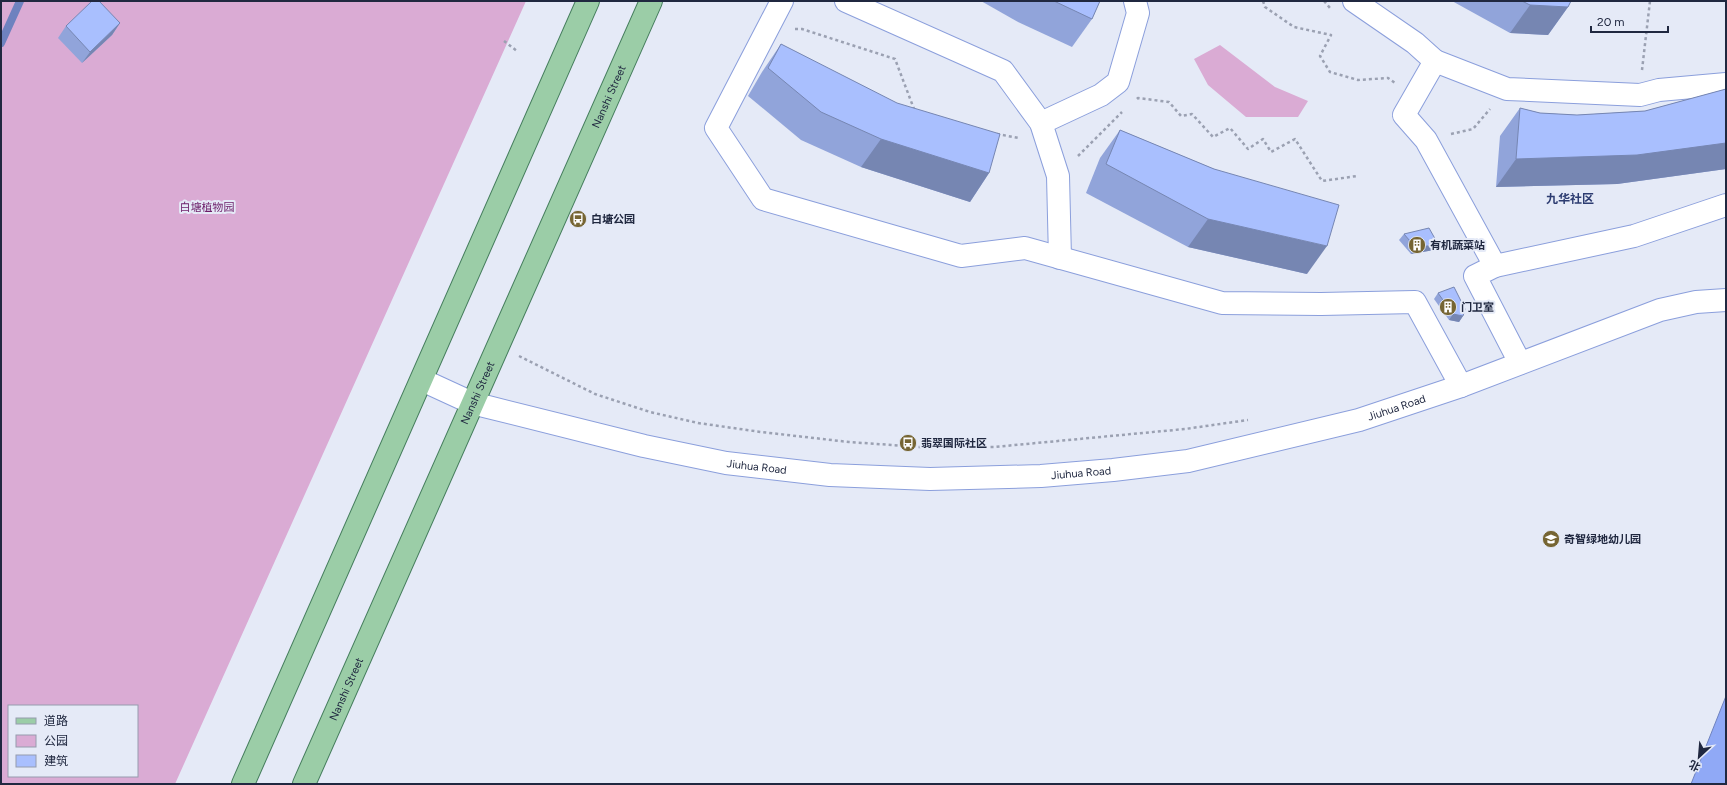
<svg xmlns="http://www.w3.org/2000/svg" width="1727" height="785" viewBox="0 0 1727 785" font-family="Figtree,'Noto Sans SC',sans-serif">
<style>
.green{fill:#daabd4;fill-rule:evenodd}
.water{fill:#90a9f6;stroke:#6e82bf}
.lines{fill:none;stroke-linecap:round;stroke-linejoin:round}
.stream{stroke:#6e82bf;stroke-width:8}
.minor-casing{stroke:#8b9fdc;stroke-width:24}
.major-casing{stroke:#457d5d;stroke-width:24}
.path{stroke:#9ba1b2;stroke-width:2.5;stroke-dasharray:3 3;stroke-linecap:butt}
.minor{stroke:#fff;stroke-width:22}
.major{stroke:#9bcda7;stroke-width:22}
.wall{fill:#91a4da}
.shaded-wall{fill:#7686b2}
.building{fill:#a9bffe;stroke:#7686b2}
.labels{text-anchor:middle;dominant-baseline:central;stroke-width:4;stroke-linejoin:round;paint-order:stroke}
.street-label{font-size:11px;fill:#202840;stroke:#e5eaf7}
.park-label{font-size:11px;fill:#6b1b67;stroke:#e5eaf7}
.poi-label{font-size:11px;font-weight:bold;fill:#202840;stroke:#e5eaf7;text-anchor:start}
.neighbourhood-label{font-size:12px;font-weight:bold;fill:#2d3c71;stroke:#e5eaf7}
</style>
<rect width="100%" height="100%" fill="#e5eaf7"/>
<g class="green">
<path d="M1 1H526L175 784H1ZM9 706H137V776H9Z"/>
<polygon points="1220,45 1275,87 1308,101 1298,117 1246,117 1208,85 1194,59"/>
</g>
<polygon class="water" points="1726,696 1726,784 1691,784"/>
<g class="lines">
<polyline class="stream" points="1,43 20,1"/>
<defs>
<g id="minor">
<polyline points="782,1 716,128 763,199 961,256 1025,248 1222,303 1321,304 1415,302 1461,386"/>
<polyline points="846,1 1003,71 1041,123 1058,176 1060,258"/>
<polyline points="1354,1 1415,43 1435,61 1404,115 1426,140 1495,266"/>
<polyline points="1435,61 1507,89 1640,95 1659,90 1726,84"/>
<polyline points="1041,123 1101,95 1118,82 1138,13 1135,1"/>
<polyline points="1520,363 1475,276 1495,266 1634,236 1726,205"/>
<path id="s1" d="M422 380 472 403 644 446 726 463 830 475 930 479 1041 476 1113 470 1188 461 1359 420 1461 386 1660 310 1696 302 1726 300"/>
</g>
<g id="major">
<polyline points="243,784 588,1"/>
<path id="s2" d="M304 784 651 1"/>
</g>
</defs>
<use href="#minor" class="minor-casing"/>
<use href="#major" class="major-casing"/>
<g class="path">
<polyline points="1263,1 1265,7 1294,27 1331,35 1320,56 1330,72 1358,80 1388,78 1395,83"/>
<polyline points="1324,1 1330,8"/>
<polyline points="795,29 802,29 895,59 914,109"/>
<polyline points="504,41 517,51"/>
<polyline points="1642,70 1650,1"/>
<polyline points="1137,99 1138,98 1169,102 1181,116 1192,114 1213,137 1230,128 1248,149 1263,139 1271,152 1295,139 1322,181 1357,176"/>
<polyline points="997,134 1019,138"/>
<polyline points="1451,134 1473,129 1490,109"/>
<polyline points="1078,156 1122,112"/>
<polyline points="519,356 595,394 650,412 698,423 761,432 849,442 920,447 994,447 1185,429 1248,420"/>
</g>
<use href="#minor" class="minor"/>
<use href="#major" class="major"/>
</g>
<g class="wall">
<polygon points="981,1 1100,1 1092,19 1072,47 1018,22"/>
<polygon points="1452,1 1571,1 1568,7 1548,35 1510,33"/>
<polygon points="120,23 112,35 82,63 58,38 66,26"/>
<polygon points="781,44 989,173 970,202 861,167 801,140 748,96 762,72"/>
<polygon points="1726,89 1726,169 1617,184 1496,187 1500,136 1520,108 1540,113 1577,115 1645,111"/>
<polygon points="1120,130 1214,169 1307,274 1188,247 1086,193 1100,158"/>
<polygon points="1404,234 1434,250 1411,254 1399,240"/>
<polygon points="1438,293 1463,316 1459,322 1449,320 1434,299"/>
</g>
<g class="shaded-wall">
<polygon points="1530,5 1568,7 1548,35 1510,33"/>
<polygon points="120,23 112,35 82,63 90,52"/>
<polygon points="881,139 989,173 970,202 861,167"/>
<polygon points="1726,143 1726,169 1617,184 1496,187 1516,159"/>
<polygon points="1208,219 1327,246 1307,274 1188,247"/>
<polygon points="1438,244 1434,250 1411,254 1416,248"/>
<polygon points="1453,314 1463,316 1459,322 1449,320"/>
</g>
<g class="building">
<polygon points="92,1 99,1 120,23 90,52 66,26"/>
<polygon points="1054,1 1100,1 1092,19"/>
<polygon points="1522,1 1571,1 1568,7 1530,5"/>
<polygon points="781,44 897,103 1000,134 989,173 881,139 821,112 768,68"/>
<polygon points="1726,89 1726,143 1637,155 1516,159 1520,108 1540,113 1577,115 1645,111"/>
<polygon points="1120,130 1214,169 1339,205 1327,246 1208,219 1106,164"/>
<polygon points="1429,228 1438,244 1416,248 1404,234"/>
<polygon points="1454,287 1465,309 1463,316 1453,314 1438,293"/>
</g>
<defs>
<symbol id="bus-disc" viewBox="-11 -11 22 22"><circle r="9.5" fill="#766533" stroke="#e5eaf7"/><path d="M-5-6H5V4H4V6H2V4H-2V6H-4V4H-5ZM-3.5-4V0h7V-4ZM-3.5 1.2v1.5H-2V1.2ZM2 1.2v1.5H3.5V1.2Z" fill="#fff"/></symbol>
<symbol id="building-disc" viewBox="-11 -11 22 22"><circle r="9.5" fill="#766533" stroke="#e5eaf7"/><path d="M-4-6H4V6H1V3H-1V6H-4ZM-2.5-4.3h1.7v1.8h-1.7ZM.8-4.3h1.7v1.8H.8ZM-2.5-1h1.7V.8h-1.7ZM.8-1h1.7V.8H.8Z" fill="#fff"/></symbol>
<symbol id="school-disc" viewBox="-11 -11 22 22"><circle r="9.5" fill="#766533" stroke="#e5eaf7"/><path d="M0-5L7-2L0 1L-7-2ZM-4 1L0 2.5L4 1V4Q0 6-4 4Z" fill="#fff"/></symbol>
</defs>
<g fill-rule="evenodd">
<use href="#bus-disc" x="568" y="209" width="20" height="20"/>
<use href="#building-disc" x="1407" y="235" width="20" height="20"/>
<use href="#building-disc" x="1438" y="297" width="20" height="20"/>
<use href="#bus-disc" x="898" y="433" width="20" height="20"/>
<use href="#school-disc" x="1541" y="529" width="20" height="20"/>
</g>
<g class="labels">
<g class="street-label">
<text stroke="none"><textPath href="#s2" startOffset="752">Nanshi Street</textPath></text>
<text stroke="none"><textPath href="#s2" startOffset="428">Nanshi Street</textPath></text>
<text stroke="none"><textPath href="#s1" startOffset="995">Jiuhua Road</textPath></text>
<text stroke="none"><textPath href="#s1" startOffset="347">Jiuhua Road</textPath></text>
<text stroke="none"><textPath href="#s1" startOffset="672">Jiuhua Road</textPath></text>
<text stroke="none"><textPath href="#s2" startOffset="104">Nanshi Street</textPath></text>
</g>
<g class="park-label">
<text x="207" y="207">白塘植物园</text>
</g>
<g class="poi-label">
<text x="591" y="219">白塘公园</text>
<text x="1430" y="245">有机蔬菜站</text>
<text x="1461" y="307">门卫室</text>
<text x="921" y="443">翡翠国际社区</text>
<text x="1564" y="539">奇智绿地幼儿园</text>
</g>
<g class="neighbourhood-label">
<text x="1570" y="199">九华社区</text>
</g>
</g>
<rect width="1727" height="785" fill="none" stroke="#202840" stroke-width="4"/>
<rect x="8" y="705" width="130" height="72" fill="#e5eaf7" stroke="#969cae"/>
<rect x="16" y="718" width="20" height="6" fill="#9bcda7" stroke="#969cae"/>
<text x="44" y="725" font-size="12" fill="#202840">道路</text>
<rect x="16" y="735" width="20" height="12" fill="#daabd4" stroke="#969cae"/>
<text x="44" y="745" font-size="12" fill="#202840">公园</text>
<rect x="16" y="755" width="20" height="12" fill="#a9bffe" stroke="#969cae"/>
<text x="44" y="765" font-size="12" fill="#202840">建筑</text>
<g transform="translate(1699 757) rotate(206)" stroke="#e5eaf7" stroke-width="3" paint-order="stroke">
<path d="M0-3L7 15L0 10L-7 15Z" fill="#202840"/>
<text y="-6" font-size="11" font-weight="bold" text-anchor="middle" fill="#202840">北</text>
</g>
<path d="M1591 26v6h77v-6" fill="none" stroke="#202840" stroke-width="2"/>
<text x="1597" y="26" font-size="12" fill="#202840" stroke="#e5eaf7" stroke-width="3" paint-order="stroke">20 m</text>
</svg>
